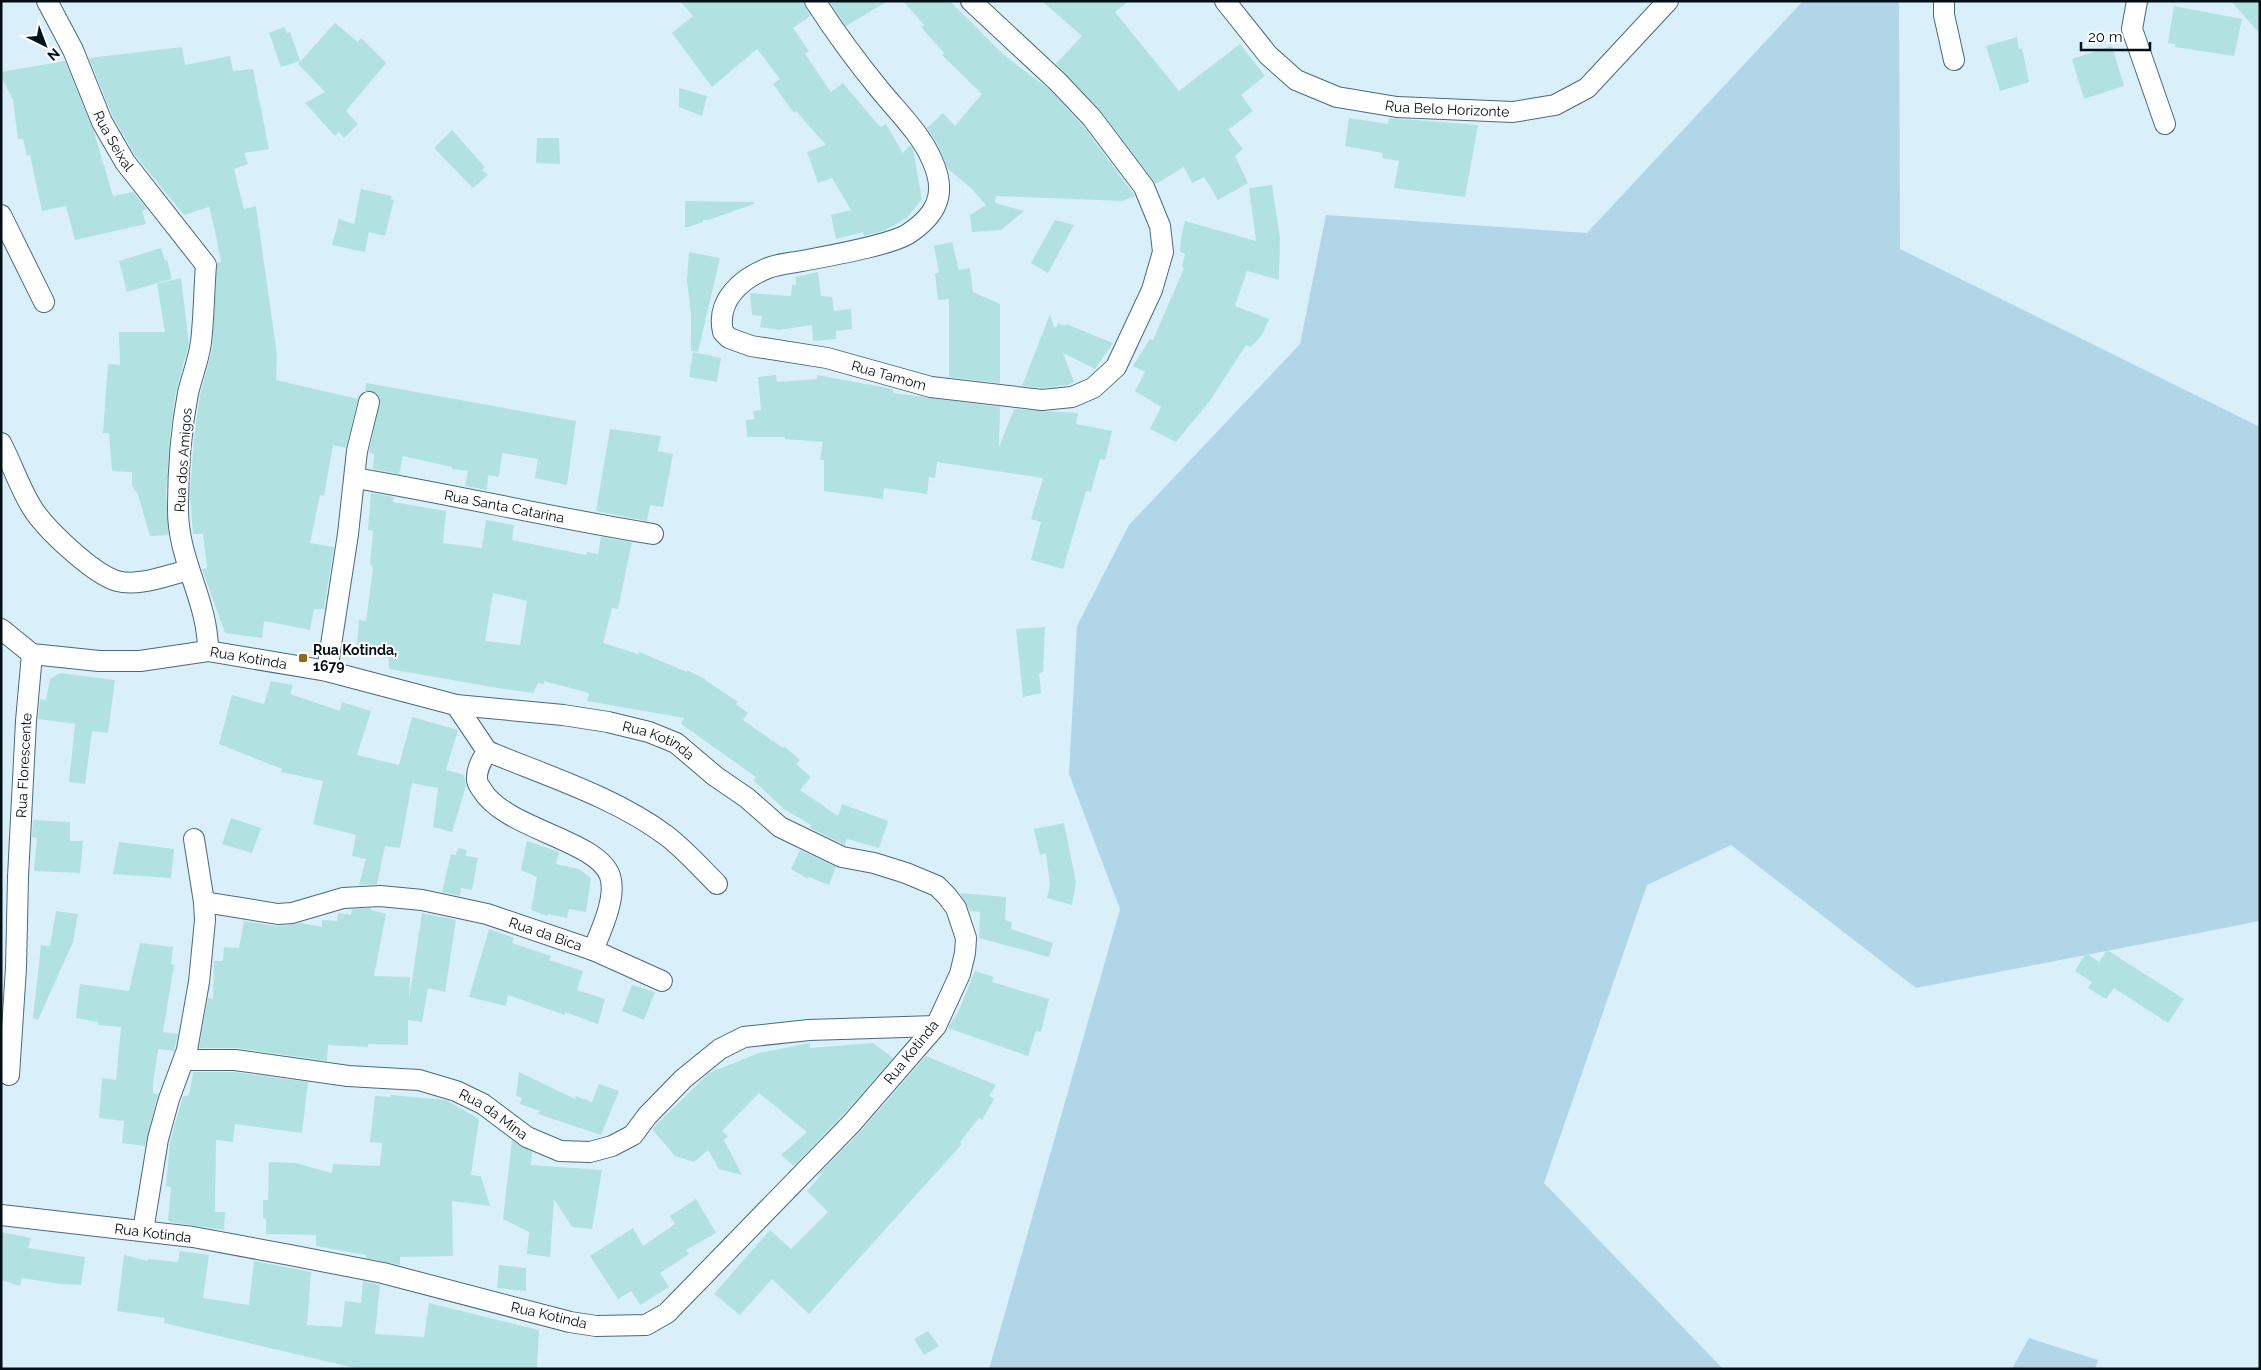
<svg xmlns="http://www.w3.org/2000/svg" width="2261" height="1370" viewBox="0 0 2261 1370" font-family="Raleway,sans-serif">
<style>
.green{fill:#b0d6e7}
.building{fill:#b2e1e1;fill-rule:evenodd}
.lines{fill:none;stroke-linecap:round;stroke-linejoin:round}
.street-casing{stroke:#466b7b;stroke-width:22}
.street{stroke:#fff;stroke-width:20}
.poi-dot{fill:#976517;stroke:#fff;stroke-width:2}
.labels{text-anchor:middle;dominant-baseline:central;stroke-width:4;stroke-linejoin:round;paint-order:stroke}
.street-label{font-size:14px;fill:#030f16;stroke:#fff}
.poi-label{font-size:14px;font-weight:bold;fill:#030f16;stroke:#fff;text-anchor:start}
</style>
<rect width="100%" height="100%" fill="#d9f0fb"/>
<g class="green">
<polygon points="1803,1 1899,1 1900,249 2260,427 2260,921 1916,988 1731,845 1647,885 1544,1183 1723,1369 989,1369 1120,909 1069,774 1077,626 1129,525 1300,344 1326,215 1587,233"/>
<polygon points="2029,1338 2098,1360 2095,1369 2012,1369"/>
</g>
<g class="building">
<polygon points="680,1 803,1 810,16 793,28 809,51 805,54 831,92 843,83 880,127 886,124 903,153 910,145 913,149 922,199 907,218 883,231 864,236 863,232 836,239 831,215 851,210 832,178 818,183 807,152 826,145 796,111 794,113 773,84 780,79 757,49 712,87 672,33 693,16"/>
<polygon points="829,1 888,1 846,26"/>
<polygon points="903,1 950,1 1004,55 1050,90 1083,126 1135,196 1123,201 996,196 995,203 1024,211 1001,230 972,232 970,215 986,205 971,188 948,169 938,145 927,128 943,113 955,126 982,94 942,55 944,53 921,27 924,25"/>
<polygon points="1042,1 1129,1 1115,12 1179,91 1240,44 1265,76 1241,95 1253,111 1228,130 1243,149 1235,156 1248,183 1218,200 1204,177 1192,183 1184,167 1156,184 1101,111 1056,64 1082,36"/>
<polygon points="2231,1 2260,1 2260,34"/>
<polygon points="2174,6 2242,19 2234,56 2175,47 2175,44 2168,43"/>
<polygon points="335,23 358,42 361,38 386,63 346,111 358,124 344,138 339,132 335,136 305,103 325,92 298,64"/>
<polygon points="284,27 287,33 290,32 300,61 281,67 269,33"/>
<polygon points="2017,37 2019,49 2022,48 2029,82 2000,91 1986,46"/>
<polygon points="2112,46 2124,86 2084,99 2072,59"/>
<polygon points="182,47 185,65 230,56 233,71 253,69 269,149 244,153 248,164 234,169 244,209 256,206 277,355 276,380 358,399 346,448 333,445 324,496 320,495 310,543 334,547 324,609 314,609 310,630 264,621 262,638 225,633 202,569 207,568 203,534 193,534 190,493 194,437 200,395 212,350 217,263 221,262 215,231 209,207 184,215 135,155 113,117 89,58"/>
<polygon points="65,61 94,132 113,196 133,192 147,209 142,211 146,224 75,240 66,206 42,211 30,155 27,156 23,139 18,139 13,100 1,76 1,72"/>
<polygon points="679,88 707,96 702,116 679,107"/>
<polygon points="1349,118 1388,124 1389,118 1478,125 1465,197 1394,188 1399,161 1382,158 1383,153 1345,146"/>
<polygon points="452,130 485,167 482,170 488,175 473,188 434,148"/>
<polygon points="537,138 559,138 560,164 536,163"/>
<polygon points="1272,185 1280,238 1279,280 1247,271 1235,306 1269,319 1262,335 1251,347 1246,345 1209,402 1176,442 1150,429 1161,407 1135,391 1145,372 1133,366 1150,339 1153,340 1184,268 1182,267 1185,254 1180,252 1181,239 1185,221 1256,241 1249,188"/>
<polygon points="361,189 392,196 391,199 394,200 385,236 369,232 365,252 332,245 339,219 354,224"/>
<polygon points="685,201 754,202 754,204 708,220 703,220 703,222 685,228"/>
<polygon points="1055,220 1074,225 1048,273 1031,263"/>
<polygon points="952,242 959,270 970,268 973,292 1000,304 1000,383 949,377 949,299 938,300 935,273 939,273 934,246"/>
<polygon points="161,248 165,261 167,260 172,279 127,292 119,261"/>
<polygon points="689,252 720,258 698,352 691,351 691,315 687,280"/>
<polygon points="818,272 821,296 832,297 834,311 851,309 852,329 836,331 836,339 813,341 812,325 779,330 760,327 762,316 752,315 750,293 791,296 792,285 796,285 796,277"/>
<polygon points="181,278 189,344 176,391 170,434 166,493 169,535 150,536 138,495 132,485 132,472 112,471 109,433 103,433 108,364 120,365 119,332 165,332 157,284"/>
<polygon points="1050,314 1054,327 1056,328 1058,323 1066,326 1066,324 1113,343 1095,369 1063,353 1074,382 1068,385 1042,388 1022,386"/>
<polygon points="693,352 721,358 717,382 689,377"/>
<polygon points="776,375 777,382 817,379 817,375 893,389 893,393 1000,407 999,447 1014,409 1078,413 1076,424 1112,431 1105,460 1100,459 1091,492 1086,491 1063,569 1031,560 1041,522 1031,519 1043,478 937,462 935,478 929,477 927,494 884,488 883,499 824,491 824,460 820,460 823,442 785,439 785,437 747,437 746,420 754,419 753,411 761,410 758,377"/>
<polygon points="366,383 576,421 567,485 535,478 538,459 502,453 499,477 488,475 487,490 465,486 468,471 452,469 452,467 403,456 399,474 373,469 374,454 369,453 380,399 378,394 372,391 365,391"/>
<polygon points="610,429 661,436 658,451 673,454 663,507 650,505 647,521 596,511"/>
<path d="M371 493 394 497 393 502 446 511 443 543 482 548 486 520 514 525 512 540 586 555 587 552 598 554 601 537 632 542 618 609 612 608 603 643 638 654 639 652 687 672V670L705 679V680L738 702 736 704 748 713 743 720 783 748 784 746 800 760 796 764 811 777 800 790 838 816 842 804 888 821 879 848 847 839 845 845 810 828 811 825 784 809 753 780 756 777 681 724 684 718 587 701 589 693 544 681V684L538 683 533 693 498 688 389 669V658L356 654 359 620 366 621 373 568 370 564 373 531 368 530ZM493 593 527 601 520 645 485 641Z"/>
<polygon points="1045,627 1043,672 1039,673 1041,693 1023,697 1016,629"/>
<polygon points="60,673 115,680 108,733 92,731 85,784 69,782 75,724 38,719 40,699 46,700 50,679"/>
<polygon points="271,681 293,685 290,694 340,711 342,702 371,711 357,755 399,765 412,717 458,730 446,770 464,775 466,786 452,832 433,827 438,788 412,783 400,848 385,846 377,884 359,885 366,859 352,856 356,835 313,824 323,781 281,772 282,769 219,744 232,695 264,704"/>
<polygon points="231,818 261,828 252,853 222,844"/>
<polygon points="33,820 70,822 70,841 83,841 80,873 34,871 37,838 32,837"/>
<polygon points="1064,823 1076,882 1072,905 1047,898 1050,885 1046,853 1040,855 1034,829"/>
<polygon points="527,841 559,852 556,864 579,869 591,878 586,912 569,909 567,918 548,914 547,916 531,910 537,877 521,870"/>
<polygon points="119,842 174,849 171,878 113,874"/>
<polygon points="458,848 467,850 466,856 478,858 472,890 461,888 460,896 442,892 451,854 456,855"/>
<polygon points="800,850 836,867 829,885 809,877 808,879 791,869"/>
<polygon points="960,893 1006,897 1005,920 1012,922 1011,929 1053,943 1049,957 979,938 980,912 970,911"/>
<polygon points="371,908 371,910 386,914 374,976 410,977 409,1000 422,913 456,920 445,992 428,988 422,1022 408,1020 408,1045 368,1044 368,1047 328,1045 327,1061 237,1048 199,1048 208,998 213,999 214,961 223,961 224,947 239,948 244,921 276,926 301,923 322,927 322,920 337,921 338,913 351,915 352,909"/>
<polygon points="56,911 78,914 73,942 38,1020 33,1018 41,945 50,946"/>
<polygon points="489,929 514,938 512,943 551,956 549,960 583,971 577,990 605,999 598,1024 565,1012 565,1015 508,995 506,1006 469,997"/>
<polygon points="140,943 173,947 171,964 174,965 163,1032 178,1034 174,1051 158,1049 153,1084 153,1093 158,1094 145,1146 122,1143 124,1121 99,1118 102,1078 116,1080 121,1027 98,1025 98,1022 76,1018 80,984 129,991"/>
<polygon points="2107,950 2184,999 2168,1023 2114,988 2106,999 2088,988 2092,982 2075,971 2086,953 2099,962"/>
<polygon points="975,971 994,977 992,982 1049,999 1041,1032 1036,1031 1028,1056 948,1028 958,1012"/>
<polygon points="632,985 655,992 644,1020 622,1011"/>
<polygon points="810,1043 810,1048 873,1043 893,1058 842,1116 794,1166 781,1155 807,1132 759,1093 722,1131 728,1136 724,1140 742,1175 719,1169 708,1150 694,1162 675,1156 652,1129 709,1073 759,1053"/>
<polygon points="926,1056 996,1085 989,1096 994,1099 982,1120 979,1118 960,1142 962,1144 809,1314 772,1279 740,1315 714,1294 770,1230 791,1249 828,1212 807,1191 823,1173 817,1176 860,1132"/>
<polygon points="193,1072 234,1072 308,1082 302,1133 235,1124 233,1142 216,1140 215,1212 225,1212 224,1230 170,1222 168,1220 171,1187 166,1186 170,1142 183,1096 188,1096 190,1092"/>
<polygon points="519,1072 575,1099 576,1096 592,1102 599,1084 619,1091 601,1135 538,1114 540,1111 520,1104 522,1098 516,1096"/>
<polygon points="391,1095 446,1100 479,1119 471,1175 481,1176 490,1206 452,1201 453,1256 400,1257 400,1265 366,1258 366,1255 316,1246 316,1235 266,1234 266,1219 263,1218 263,1200 268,1200 269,1162 295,1163 332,1173 333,1164 380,1166 382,1143 370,1142 375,1096 391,1097"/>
<polygon points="512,1140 532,1152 531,1165 602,1170 592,1229 572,1227 554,1199 550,1257 527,1254 529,1232 503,1219"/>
<polygon points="696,1199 716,1233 686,1250 689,1254 660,1273 669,1287 640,1305 631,1291 618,1299 590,1256 633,1228 643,1246 675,1224 670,1216"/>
<polygon points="1,1232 31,1238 28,1248 85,1257 81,1285 60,1284 22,1278 20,1286 1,1280"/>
<polygon points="180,1251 209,1255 203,1298 249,1305 254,1261 311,1272 307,1325 342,1327 345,1301 361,1303 363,1281 380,1285 375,1334 424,1337 429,1303 539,1330 537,1369 359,1369 164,1323 165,1318 117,1311 124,1255 148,1261 148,1259 178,1262"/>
<polygon points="499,1265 526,1268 526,1291 497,1288"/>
<polygon points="928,1331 939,1346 924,1355 914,1339"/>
</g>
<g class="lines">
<defs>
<g id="street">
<path id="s1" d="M47 1 73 50 102 122 125 162 206 265C204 291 204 317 201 342 199 359 192 376 188 393 181 430 178 470 178 507 177 560 208 599 208 651"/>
<path id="s2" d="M815 1C835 32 857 62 880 90 898 112 921 134 932 160 938 173 942 190 936 204 931 217 920 226 908 234 888 246 827 256 802 261 791 263 778 264 768 268 741 279 716 300 723 332L729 338 751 346 827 358 931 387 1042 400 1072 397 1093 388 1116 367 1152 290 1163 252 1160 226 1144 187 1092 118 1058 82 971 1"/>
<path id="s3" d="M1225 1 1268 55 1296 80 1337 97 1397 107 1513 112 1555 105 1587 88 1668 1"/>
<polyline points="1944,1 1944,15 1954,60"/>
<polyline points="2137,1 2132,29 2165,124"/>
<polyline points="1,215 44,302"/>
<path d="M1 443C12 464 19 486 31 506 44 528 93 574 117 581 139 587 167 575 189 570"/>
<path id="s4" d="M355 478C455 495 554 518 653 534"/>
<path id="s5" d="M1 629 32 654 99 661H140L208 651 327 671 456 705 563 715 608 722 649 732 676 743 715 776 747 798 780 827 842 857 874 863 906 873 937 886 947 896 956 908 966 938 965 953 960 974 936 1026 851 1124 667 1313 646 1325 596 1326 570 1322 383 1273 290 1255 193 1237 1 1215"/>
<polyline points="327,671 348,534 357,451 369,402"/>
<path d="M487 751C547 776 615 797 667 836 685 850 701 868 717 884"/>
<polyline points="194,839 204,902"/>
<polyline points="593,950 662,981"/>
<path id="s6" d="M184 1060H235L348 1076 419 1080 456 1091 483 1104 527 1137 560 1151 590 1152 612 1146 633 1135 647 1116 683 1079 720 1049 744 1037 809 1030 936 1026"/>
<path id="s7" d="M9 1075 16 968 18 877 26 721 32 654"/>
<path id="s8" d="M143 1231 158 1139 169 1099 187 1050 199 982 205 920 204 902 278 914 292 913 343 898 380 896 422 900 487 914 593 950C601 931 617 897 610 876 598 840 505 829 482 790 480 787 477 783 477 780 476 769 482 760 487 751L456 705"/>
</g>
</defs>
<use href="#street" class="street-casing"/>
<use href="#street" class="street"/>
</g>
<rect class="poi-dot" x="298" y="653" width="10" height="10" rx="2.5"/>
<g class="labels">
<g class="street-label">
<text stroke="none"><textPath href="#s3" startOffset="262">Rua Belo Horizonte</textPath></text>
<text stroke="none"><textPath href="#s1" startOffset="155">Rua Seixal</textPath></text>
<text stroke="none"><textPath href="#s2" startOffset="688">Rua Tamom</textPath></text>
<text transform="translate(183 460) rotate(-86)">Rua dos Amigos</text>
<text stroke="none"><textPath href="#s4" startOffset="152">Rua Santa Catarina</textPath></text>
<text stroke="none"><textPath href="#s5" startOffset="258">Rua Kotinda</textPath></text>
<text stroke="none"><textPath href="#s5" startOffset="678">Rua Kotinda</textPath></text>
<text stroke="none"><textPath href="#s7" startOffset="310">Rua Florescente</textPath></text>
<text stroke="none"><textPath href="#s8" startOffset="686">Rua da Bica</textPath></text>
<text transform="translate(911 1052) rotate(-51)">Rua Kotinda</text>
<text stroke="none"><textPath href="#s6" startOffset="319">Rua da Mina</textPath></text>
<text transform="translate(153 1233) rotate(7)">Rua Kotinda</text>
<text transform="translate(549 1315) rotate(13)">Rua Kotinda</text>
</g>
<g class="poi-label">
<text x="313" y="650">Rua Kotinda,<tspan x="313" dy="16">1679</tspan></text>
</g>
</g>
<rect width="2261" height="1370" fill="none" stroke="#030f16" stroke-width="5"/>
<g transform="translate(45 45) rotate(138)" stroke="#ffffff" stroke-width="4" paint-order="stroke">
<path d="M0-4L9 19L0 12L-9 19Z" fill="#030f16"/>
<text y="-8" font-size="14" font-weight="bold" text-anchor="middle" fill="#030f16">N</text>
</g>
<path d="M2081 42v8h69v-8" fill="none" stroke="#030f16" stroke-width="2.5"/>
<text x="2088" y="42" font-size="15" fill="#030f16" stroke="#ffffff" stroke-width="4" paint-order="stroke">20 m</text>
</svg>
